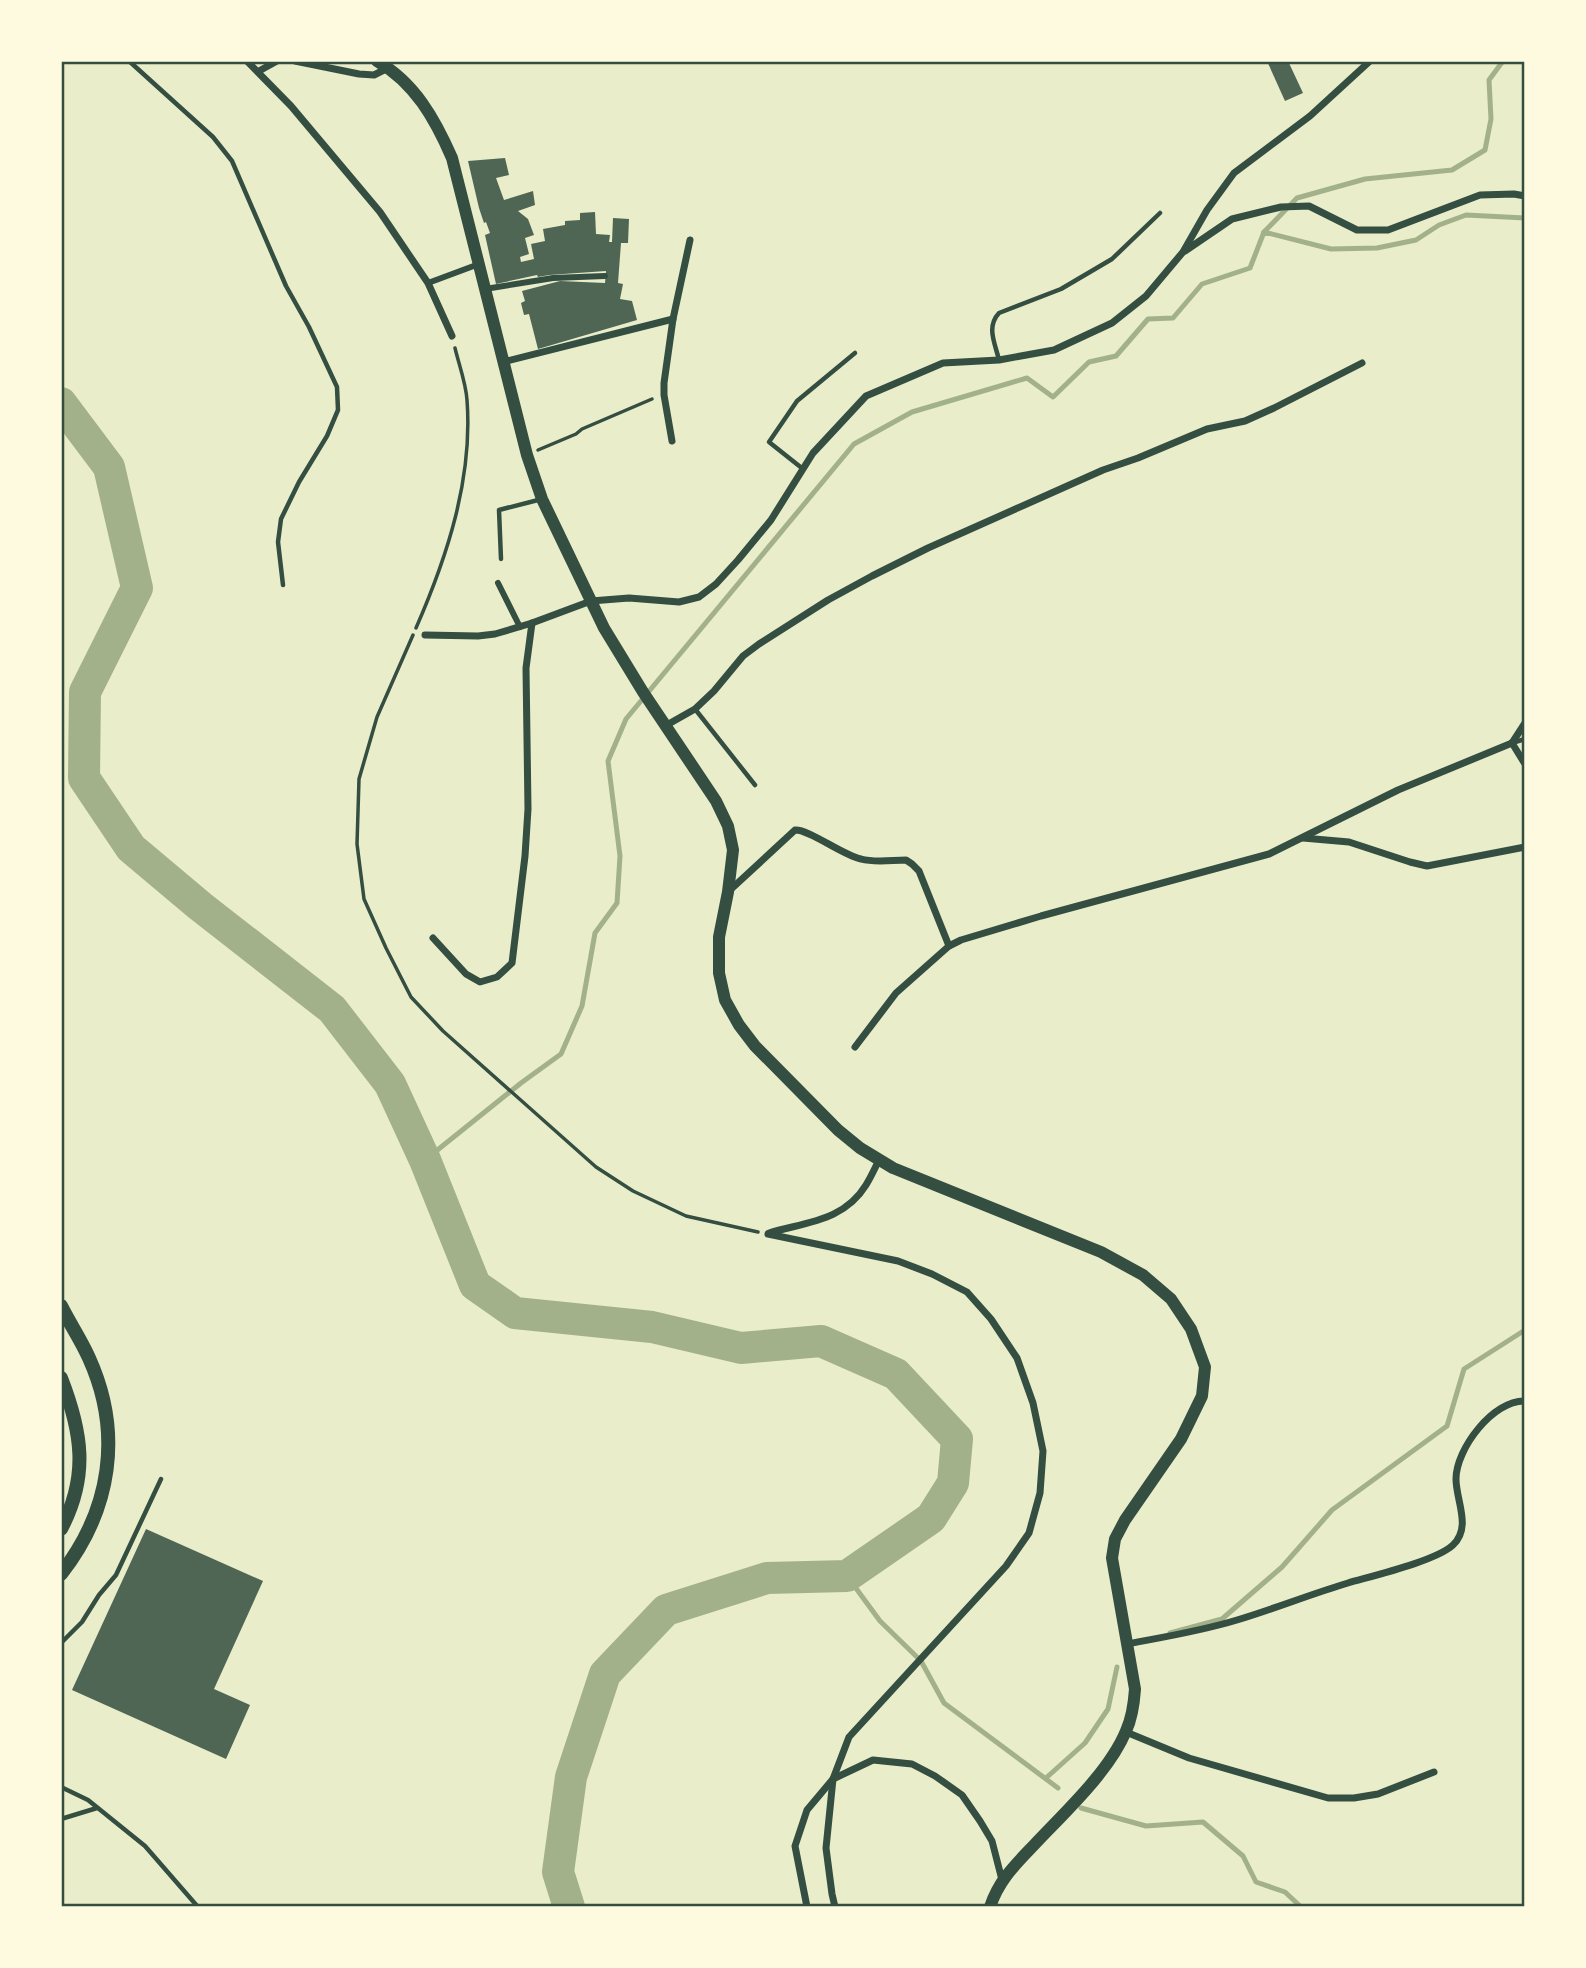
<svg xmlns="http://www.w3.org/2000/svg" width="1586" height="1968" viewBox="0 0 1586 1968" font-family="'Space Grotesk',sans-serif">
<style>
.lines{fill:none;stroke-linecap:round;stroke-linejoin:round}
.stream{stroke:#a3b18a;stroke-width:5}
.river{stroke:#a3b18a;stroke-width:32}
.building{fill:#4f6655}
.path{stroke:#344e41;stroke-width:3.5}
.service{stroke:#344e41;stroke-width:4.5}
.pedestrian{stroke:#344e41;stroke-width:6}
.minor{stroke:#344e41;stroke-width:7}
.secondary{stroke:#344e41;stroke-width:12}
.trunk{stroke:#344e41;stroke-width:14}
.neatline{fill:none;stroke:#344e41;stroke-width:2.5}
</style>
<rect width="100%" height="100%" fill="#e9edc9"/>
<g class="lines">
<g class="stream">
<polyline points="1264,232 1297,198 1365,179 1452,170 1485,150 1491,119 1489,80 1503,61"/>
<polyline points="425,1160 521,1083 561,1054 582,1006 595,933 617,903 620,856 608,761 626,719 854,444 912,412 1027,378 1053,397 1089,362 1116,356 1148,319 1173,318 1202,284 1250,268 1264,232 1331,249 1377,248 1416,240 1439,225 1466,215 1525,218"/>
<polyline points="847,1576 880,1621 921,1661 944,1703 1058,1788"/>
<polyline points="1170,1633 1222,1619 1282,1567 1332,1510 1447,1426 1464,1369 1525,1330"/>
<polyline points="1046,1778 1085,1743 1108,1709 1117,1667"/>
<polyline points="1081,1808 1146,1826 1203,1822 1243,1856 1256,1882 1285,1892 1301,1907"/>
</g>
<polyline class="river" points="61,403 109,467 137,588 85,692 84,778 131,848 200,906 332,1009 390,1084 425,1160 475,1285 515,1313 652,1327 741,1348 821,1341 896,1374 957,1439 953,1483 931,1518 847,1576 767,1578 666,1610 605,1674 571,1777 558,1872 569,1907"/>
</g>
<g class="building">
<polygon points="1267,61 1288,61 1303,93 1285,101"/>
<polygon points="505,158 509,175 496,178 504,200 533,191 535,205 518,211 528,219 534,235 525,238 529,254 520,257 521,262 534,259 531,244 545,241 543,229 565,225 565,221 580,220 580,213 595,212 596,234 610,235 609,242 612,242 613,218 629,219 628,243 621,243 618,283 623,284 620,299 632,301 637,320 538,349 529,314 524,315 521,303 525,301 522,291 560,281 605,283 606,271 549,275 538,277 537,275 496,284 485,235 490,233 486,222 484,223 479,208 468,161"/>
<polygon points="146,1529 263,1581 214,1689 250,1705 226,1759 72,1690"/>
</g>
<g class="lines">
<g class="path">
<polyline points="538,450 576,434 582,429 652,399"/>
<path d="M416 628C447 557 473 479 467 400 466 383 459 365 455 348"/>
<polyline points="413,635 377,717 359,779 357,844 364,899 386,948 411,997 443,1031 596,1167 633,1191 686,1216 758,1232"/>
</g>
<g class="service">
<polyline points="129,61 213,137 232,161 286,286 309,327 337,387 338,410 327,436 299,482 281,519 278,542 283,585"/>
<path d="M999 360C995 343 986 327 999 313L1061 289 1112 259 1160 213"/>
<polyline points="803,469 769,442 797,401 855,353"/>
<polyline points="501,559 499,510 542,499"/>
<polyline points="695,709 755,785"/>
<polyline points="1512,743 1525,739"/>
<polyline points="61,1643 82,1622 99,1595 116,1575 161,1479"/>
<polyline points="61,1787 88,1800 145,1846 198,1907"/>
<polyline points="61,1819 97,1808"/>
</g>
<g class="pedestrian">
<polyline points="428,283 479,264"/>
<polyline points="485,289 553,278 605,276"/>
<polyline points="498,583 520,627"/>
</g>
<g class="minor">
<polyline points="247,61 291,106 380,212 428,283 452,336"/>
<polyline points="295,61 359,74 374,75 388,68"/>
<polyline points="259,71 277,61"/>
<polyline points="1185,251 1232,219 1281,207 1309,206 1357,230 1388,230 1480,195 1514,194 1525,196"/>
<polyline points="503,362 673,319"/>
<polyline points="672,441 664,395 664,383 673,319 690,240"/>
<polyline points="425,635 478,636 495,634 532,623 591,601 629,598 679,602 699,597 716,584 738,560 771,520 813,453 866,396 943,363 999,360 1054,350 1112,323 1146,296 1183,252 1207,210 1234,173 1310,116 1370,61"/>
<polyline points="665,726 695,709 714,691 743,656 759,644 828,600 872,576 928,548 1103,470 1138,458 1207,429 1245,421 1274,408 1362,363"/>
<polyline points="1512,743 1525,764"/>
<polyline points="1512,743 1525,723"/>
<polyline points="1303,838 1349,842 1410,862 1427,866 1525,847"/>
<path d="M729 891 795 830C809 829 842 855 861 859 875 863 892 860 906 860L912 864 919 871 949 946 961 940 1041 916 1269 854 1398 790 1512 743"/>
<polyline points="433,938 466,974 480,982 497,977 512,963 525,856 528,809 526,668 532,623"/>
<polyline points="855,1047 896,993 949,946"/>
<path d="M769 1233C806 1222 844 1221 866 1185 871 1177 875 1168 879 1160"/>
<polyline points="768,1234 898,1261 932,1274 967,1292 991,1319 1017,1358 1033,1403 1043,1451 1040,1493 1029,1533 1006,1566 849,1737 833,1779 826,1848 832,1894 835,1907"/>
<path d="M1127 1644C1164 1637 1201 1631 1237 1620 1274 1609 1311 1594 1348 1583 1372 1576 1436 1561 1453 1545 1472 1527 1456 1501 1456 1479 1456 1449 1493 1400 1525 1401"/>
<polyline points="1126,1732 1189,1758 1328,1798 1354,1798 1378,1794 1434,1772"/>
<polyline points="807,1907 795,1846 807,1810 833,1779 873,1760 912,1764 935,1776 962,1795 980,1821 992,1841 1002,1880"/>
</g>
<path class="secondary" d="M377 61C415 83 435 119 452 158L527 455 542 499 604 628 643 692 716 801 728 826 733 850 728 892 719 937V973L725 1000 739 1025 755 1046 838 1130 860 1148 893 1168 1101 1252 1143 1275 1171 1299 1191 1329 1205 1367 1202 1396 1181 1439 1125 1520 1115 1539 1112 1558 1135 1689C1134 1704 1132 1718 1126 1731 1109 1772 1064 1813 1034 1845 1015 1865 999 1880 990 1907"/>
<g class="trunk">
<path d="M61 1306C70 1324 81 1340 89 1358 123 1433 111 1510 61 1574"/>
<path d="M61 1378C82 1432 89 1476 61 1529"/>
</g>
</g>
<rect width="1586" height="1968" fill="none" stroke="#fefae0" stroke-width="126"/>
<rect x="63" y="63" width="1460" height="1842" class="neatline"/>
</svg>
